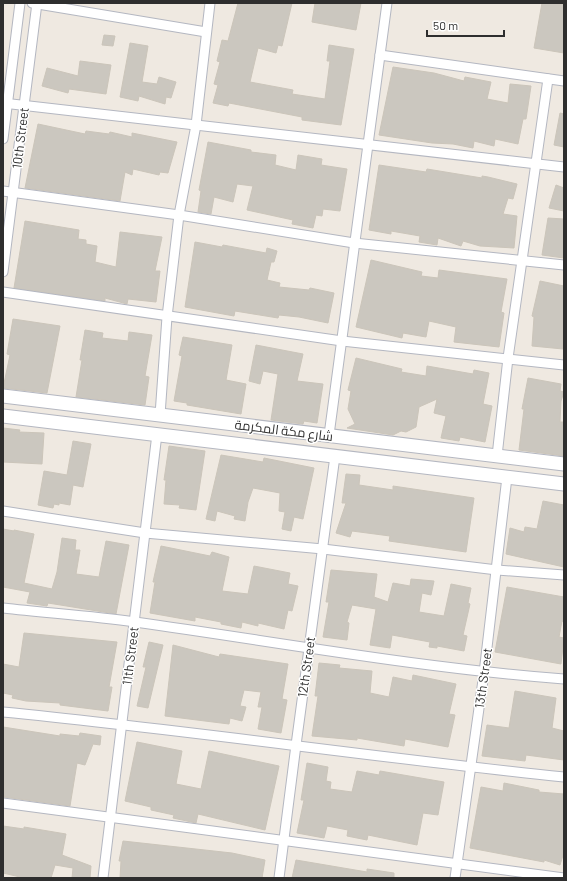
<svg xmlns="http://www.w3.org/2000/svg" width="567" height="881" viewBox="0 0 567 881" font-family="Barlow,Cairo,sans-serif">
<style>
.building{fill:#cbc7bf;stroke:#cbc5ba}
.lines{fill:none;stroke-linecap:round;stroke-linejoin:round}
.minor-casing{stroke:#b4b7c1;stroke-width:11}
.secondary-casing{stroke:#b4b7c1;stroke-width:15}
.minor{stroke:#fff;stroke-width:9}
.secondary{stroke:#fff;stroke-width:13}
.labels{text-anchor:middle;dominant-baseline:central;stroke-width:3;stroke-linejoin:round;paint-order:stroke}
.street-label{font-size:13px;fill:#2e2e2e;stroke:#fff}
</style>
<rect width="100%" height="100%" fill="#efe9e1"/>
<g class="building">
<polygon points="238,3 292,3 282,46 278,45 276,53 258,48 250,82 293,90 292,94 325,99 330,61 327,61 329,45 354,49 341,125 302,120 302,117 229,103 228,106 213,103 218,85 214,84 220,62 217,61 222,40 228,41"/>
<polygon points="315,3 361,3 356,30 312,22"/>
<polygon points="542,3 564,4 564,53 534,48"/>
<polygon points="104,35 115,36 113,46 102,45"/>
<polygon points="130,43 148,46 142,82 157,84 159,77 176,82 171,98 166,97 165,104 139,96 138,101 120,97"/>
<polygon points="80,61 111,65 106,94 69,89 68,93 42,86 47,68 78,76"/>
<polygon points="393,67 434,73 464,81 465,77 491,82 487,99 508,103 510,84 531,86 526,119 523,119 518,144 495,139 494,146 474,141 473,148 453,144 432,143 379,135"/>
<polygon points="560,113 564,114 564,147 554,145"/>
<polygon points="38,124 85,134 86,131 109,134 110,132 132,137 132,133 177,142 168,173 160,172 159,175 133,169 132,175 125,172 120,201 25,188"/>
<polygon points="208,142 251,150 251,152 276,155 275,165 296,170 298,155 322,159 321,165 347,169 340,211 323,209 322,216 316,215 313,228 292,224 293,220 247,210 253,186 237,184 233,202 214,197 211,214 198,212 201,191 199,190"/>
<polygon points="379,165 426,172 427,169 482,178 482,176 488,177 517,184 513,199 508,198 503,214 517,216 514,248 480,246 463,241 461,246 438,238 437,245 419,242 420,236 391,231 391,234 369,230"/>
<polygon points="556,185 564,188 564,211 549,208"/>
<polygon points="548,218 564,219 564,258 542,255"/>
<polygon points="25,221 79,230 78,239 86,240 86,244 97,246 95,262 116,267 120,232 162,237 155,271 160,271 156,302 128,299 127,304 105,298 105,301 14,288"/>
<polygon points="195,242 222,247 223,245 266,253 267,248 277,251 274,262 271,262 267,280 280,283 279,287 309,290 310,288 334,293 328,323 299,317 279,315 278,318 235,311 234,316 185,307"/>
<polygon points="371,260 422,272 421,276 438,278 439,270 507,279 501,312 504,313 499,347 454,342 456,327 429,321 426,337 403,333 402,338 356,327"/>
<polygon points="540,281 564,286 563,349 532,346 534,317 532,316"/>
<polygon points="13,319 60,326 47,393 3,388 10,355 7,354"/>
<polygon points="85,330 103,333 102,338 128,341 129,332 152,335 145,376 149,377 145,405 76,397 82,360 80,360"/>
<polygon points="183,337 232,345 226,380 246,384 241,414 187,405 187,403 174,401 182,356 179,355"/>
<polygon points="256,345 303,354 297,381 323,384 317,423 304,421 303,424 271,420 278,374 263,371 260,384 249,381"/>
<polygon points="356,358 402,369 401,372 426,376 427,366 473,374 474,370 489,373 483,404 492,406 485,442 460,437 459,441 441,438 446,416 434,413 437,399 419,407 416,427 406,432 401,431 393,435 347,428 355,424 348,409 351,391 348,390"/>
<polygon points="528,378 561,384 560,391 564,392 561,401 560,422 564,422 564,456 519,450 524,409 522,409"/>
<polygon points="3,428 20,430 19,432 44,433 42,464 3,462"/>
<polygon points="73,441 91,444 83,487 73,485 70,505 59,503 59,505 54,504 53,508 38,505 44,471 67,475"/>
<polygon points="169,446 205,451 196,510 179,508 180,505 164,504 166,480 164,480"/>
<polygon points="221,455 263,462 264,458 314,468 303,519 294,517 291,531 282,529 285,512 279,511 280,493 253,488 248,502 245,521 234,519 235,516 217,511 215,521 206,519"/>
<polygon points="346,474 360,475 359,485 393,490 393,486 474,498 466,552 389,541 390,536 352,531 350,537 336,533 346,503 342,503"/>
<polygon points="543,501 564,505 564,567 506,554 510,528 524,532 525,527 537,529"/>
<polygon points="3,529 14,531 14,530 34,534 24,583 52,589 57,572 62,538 76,540 75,550 80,550 76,574 99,577 106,541 129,545 116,614 48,603 47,606 27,603 30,592 3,587"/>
<polygon points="161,546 210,556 212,552 229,557 222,591 248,594 254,566 290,573 288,584 298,586 292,611 288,610 284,629 258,623 258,626 242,622 241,628 221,624 221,622 195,617 195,621 150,613 155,582 153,582"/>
<polygon points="331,570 377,574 374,597 388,602 393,583 410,586 411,579 434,581 431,595 422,593 419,612 444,616 451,584 471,588 468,603 470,604 463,635 467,636 464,651 437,646 437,648 429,647 430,642 392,635 390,648 370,645 376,609 352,605 347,622 349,623 347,640 323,637 329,602 326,602"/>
<polygon points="507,587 564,597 564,622 562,621 559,637 564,638 561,664 495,652"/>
<polygon points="24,633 117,642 109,687 112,687 108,711 60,705 60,703 26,701 12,698 13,695 3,693 3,664 19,667"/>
<polygon points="149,642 163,645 148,708 137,706 146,667 143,667"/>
<polygon points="173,645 219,657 220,654 288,664 282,699 287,700 281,733 258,729 262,707 258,707 261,692 244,690 240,706 246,707 242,721 230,718 229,724 165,716"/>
<polygon points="319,663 340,665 339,668 372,671 370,693 389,697 393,677 412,681 413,675 456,684 449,714 455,715 448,747 405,739 404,746 357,738 357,740 312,736 318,696 315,696"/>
<polygon points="515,691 556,698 552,728 564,731 564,760 526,755 525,761 482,756 487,725 509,728"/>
<polygon points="3,727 60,736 60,734 79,736 80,733 101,736 100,745 93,744 85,765 77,763 70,806 4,797"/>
<polygon points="137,742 182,751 176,784 201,789 209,751 279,766 265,830 198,814 196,823 173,818 174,815 151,810 151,807 125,801"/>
<polygon points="307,763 328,767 326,781 331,782 330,789 352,792 357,771 379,775 380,771 444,782 438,815 423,813 417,845 368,835 367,840 347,836 348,830 327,826 324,838 297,833 304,800 301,800"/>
<polygon points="504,783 539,790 539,792 564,794 564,852 560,865 544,860 544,862 470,848 481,787 503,791"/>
<polygon points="3,826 24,829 24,827 66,834 62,855 91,866 90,878 72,878 73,868 55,865 51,878 20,878 20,877 3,873"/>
<polygon points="123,841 232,853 265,860 262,878 120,878 121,861 119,861"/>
<polygon points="296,860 367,872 367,869 394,873 394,878 292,878"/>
</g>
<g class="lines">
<defs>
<g id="minor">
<polyline points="32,3 206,32"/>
<polyline points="380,55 564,81"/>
<polyline points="3,103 564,167"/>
<polyline points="3,139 20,3"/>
<polyline points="3,191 179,215 354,243 564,265"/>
<polyline points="3,272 37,3"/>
<polyline points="3,292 342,341 564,365"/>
<polyline points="160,415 167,317 179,215 196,125 210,3"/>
<polyline points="329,435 387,3"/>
<polyline points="497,456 508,358 548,79"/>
<polyline points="3,511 145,533 323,549 497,570 564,575"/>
<path d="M3 608C47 613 92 616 135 622 278 642 420 668 564 679"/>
<path d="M3 712C190 730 377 758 564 777"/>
<polyline points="3,803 564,878"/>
<polyline points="103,878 157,434"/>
<polyline points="279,878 296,745 335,456"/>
<polyline points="455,878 484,673 507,477"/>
</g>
<g id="secondary">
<polyline points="3,396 564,464"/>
<polyline points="3,416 564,484"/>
</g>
</defs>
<use href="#minor" class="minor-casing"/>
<use href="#secondary" class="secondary-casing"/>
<use href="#minor" class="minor"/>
<use href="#secondary" class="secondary"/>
</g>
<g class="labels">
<g class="street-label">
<text transform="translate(20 138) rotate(-83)">10th Street</text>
<text transform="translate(284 430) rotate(7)">شارع مكة المكرمة</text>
<text transform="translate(130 656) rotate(-83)">11th Street</text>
<text transform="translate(306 667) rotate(-82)">12th Street</text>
<text transform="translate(483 678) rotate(-82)">13th Street</text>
</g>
</g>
<rect width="567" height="881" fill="none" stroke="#2e2e2e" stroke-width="8"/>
<path d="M427 30v6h77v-6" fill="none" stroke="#2e2e2e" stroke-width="2"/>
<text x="433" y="30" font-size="12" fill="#2e2e2e" stroke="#ffffff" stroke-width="3" paint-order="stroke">50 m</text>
</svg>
